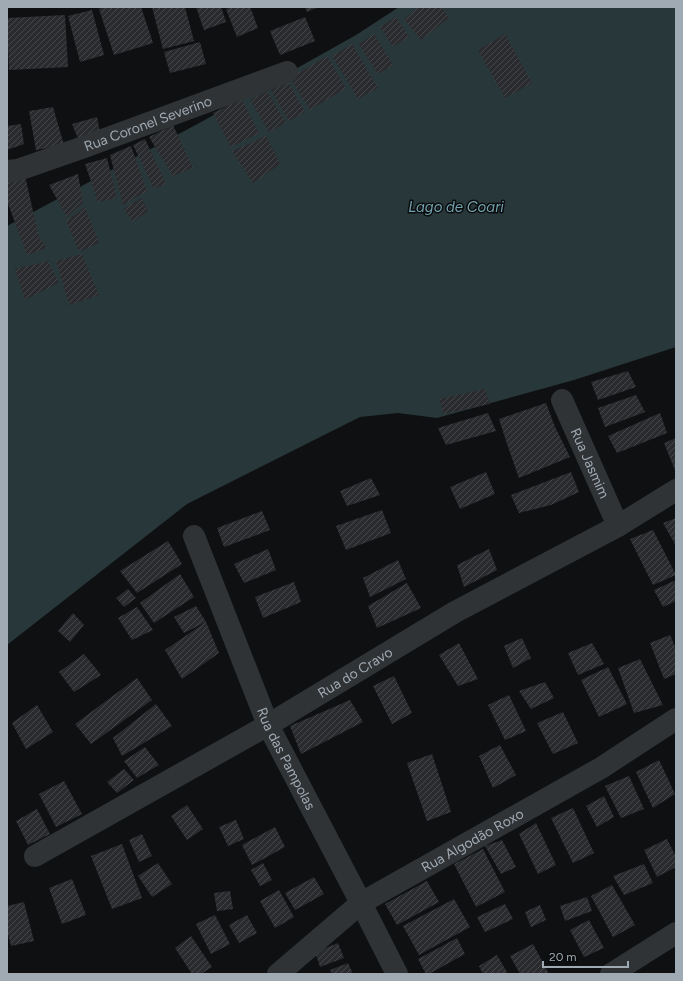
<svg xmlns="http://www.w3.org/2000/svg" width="683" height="981" viewBox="0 0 683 981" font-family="Figtree,sans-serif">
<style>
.water{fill:#28373a}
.building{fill:url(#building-hatch)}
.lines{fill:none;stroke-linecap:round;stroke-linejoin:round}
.minor{stroke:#303336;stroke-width:22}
.labels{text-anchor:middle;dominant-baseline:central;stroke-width:3;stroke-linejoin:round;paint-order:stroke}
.street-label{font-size:14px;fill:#a0aab3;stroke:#0a0b0c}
.water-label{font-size:15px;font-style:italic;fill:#74a4b0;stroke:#0a0b0c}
</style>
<defs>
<pattern id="building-hatch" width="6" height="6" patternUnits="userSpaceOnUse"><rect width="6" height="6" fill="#2a2b2e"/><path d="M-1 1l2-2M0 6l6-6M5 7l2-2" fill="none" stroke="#46474a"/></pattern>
</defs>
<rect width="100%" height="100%" fill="#0f1011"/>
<polygon class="water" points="399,7 676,7 676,347 574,380 437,418 398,413 360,417 187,504 7,645 7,226 203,121 356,35"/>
<g class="building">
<polygon points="105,7 141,7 153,43 114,55 99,9"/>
<polygon points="152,7 185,7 194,41 163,49"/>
<polygon points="196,7 221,7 226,22 204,30"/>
<polygon points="232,7 250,7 258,28 237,37 226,9"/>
<polygon points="305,7 319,7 307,12"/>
<polygon points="419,7 441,7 449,18 421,40 404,19"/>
<polygon points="92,10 104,55 80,62 68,16"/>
<polygon points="65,15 68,67 9,70 7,18"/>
<polygon points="305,17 315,41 280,55 270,31"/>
<polygon points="396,17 409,37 393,47 380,27"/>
<polygon points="374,34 393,65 378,74 359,44"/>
<polygon points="505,34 532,83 505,98 478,50"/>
<polygon points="200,42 206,64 170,73 164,52"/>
<polygon points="352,44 378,88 358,99 332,56"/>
<polygon points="327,56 346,88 310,110 290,78"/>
<polygon points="287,80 305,112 289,121 270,89"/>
<polygon points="267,91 286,123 269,132 250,100"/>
<polygon points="241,99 259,133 231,147 213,113"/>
<polygon points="53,107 64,145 36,150 29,111"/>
<polygon points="97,117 100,132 80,143 72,124"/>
<polygon points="21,124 24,144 7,150 7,126"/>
<polygon points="173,125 193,168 173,176 149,137"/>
<polygon points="266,136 280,164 253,183 232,151"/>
<polygon points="145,139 166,184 154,189 133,145"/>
<polygon points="131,146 147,191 123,205 110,155"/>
<polygon points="107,158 117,198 98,202 85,164"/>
<polygon points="78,174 83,203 67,217 49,185"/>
<polygon points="25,176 39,237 47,248 27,255 7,201 7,182"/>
<polygon points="141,198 148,211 133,222 124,209"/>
<polygon points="85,207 99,243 79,252 66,221"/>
<polygon points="82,254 99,295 69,305 56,261"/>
<polygon points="48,261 59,283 25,300 15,269"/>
<polygon points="628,371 636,387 598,400 591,382"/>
<polygon points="485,389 490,404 444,414 439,399"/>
<polygon points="636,395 645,412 605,427 598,408"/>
<polygon points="546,403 555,427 570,457 519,478 507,444 499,419"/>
<polygon points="488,413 496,431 446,445 438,428"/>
<polygon points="660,413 667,433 617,453 608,436"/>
<polygon points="676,438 676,473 664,443"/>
<polygon points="486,472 495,494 460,509 450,487"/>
<polygon points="571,472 579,492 551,505 519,513 511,495"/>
<polygon points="371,478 380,495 347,506 340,491"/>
<polygon points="382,510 391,533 346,550 336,526"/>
<polygon points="262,511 270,530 224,547 217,528"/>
<polygon points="676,518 676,546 663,523"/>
<polygon points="653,530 676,575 653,585 630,539"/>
<polygon points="168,541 182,564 137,593 120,571"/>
<polygon points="268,549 276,570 244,583 234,564"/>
<polygon points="489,549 497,570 464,587 457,565"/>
<polygon points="398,560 406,579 370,597 363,578"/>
<polygon points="180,574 194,597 154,623 140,603"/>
<polygon points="676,580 676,601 663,607 654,590"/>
<polygon points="294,582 301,602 263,618 255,597"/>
<polygon points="407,583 421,608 377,628 368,606"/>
<polygon points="128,589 136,598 124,607 116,598"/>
<polygon points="196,606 206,622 219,653 182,679 165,650 206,622 184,633 174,617"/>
<polygon points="137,607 153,630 132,640 118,618"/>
<polygon points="73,613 84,625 70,642 58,631"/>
<polygon points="670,635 676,649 676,674 664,679 650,643"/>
<polygon points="522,638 531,658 513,668 504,646"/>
<polygon points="459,643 478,679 458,686 439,655"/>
<polygon points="592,643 604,664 578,675 568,653"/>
<polygon points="84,654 101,675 74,692 59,672"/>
<polygon points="640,659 663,705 634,713 618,668"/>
<polygon points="608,667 627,704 599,717 581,680"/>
<polygon points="394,676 412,713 392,724 373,686"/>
<polygon points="137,678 152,700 91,744 75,724"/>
<polygon points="545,682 554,698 531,709 519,691"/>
<polygon points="509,695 526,731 505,740 488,705"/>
<polygon points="350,700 363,722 301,754 290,726"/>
<polygon points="156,704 172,726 122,756 113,738"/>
<polygon points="37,705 53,732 26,749 12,723"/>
<polygon points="563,712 578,743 553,754 537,723"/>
<polygon points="500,745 516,775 493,788 479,756"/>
<polygon points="145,747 159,765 137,778 124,761"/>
<polygon points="432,754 451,812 427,821 407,763"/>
<polygon points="659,760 675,794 653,808 636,772"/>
<polygon points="124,769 134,780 117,793 107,782"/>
<polygon points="629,776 644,809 621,818 605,786"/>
<polygon points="64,781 82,814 56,827 39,794"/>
<polygon points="604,796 614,817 597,827 586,806"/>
<polygon points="187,805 203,829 187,840 171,816"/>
<polygon points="573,808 594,853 573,863 551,818"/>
<polygon points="37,809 50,834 28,845 16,821"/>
<polygon points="236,820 244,839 228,846 219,827"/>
<polygon points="536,823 556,865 538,874 519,834"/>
<polygon points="275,827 285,847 252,865 242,845"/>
<polygon points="142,834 152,856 139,862 129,840"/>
<polygon points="667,839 676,857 676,867 657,877 644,850"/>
<polygon points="502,840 516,867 501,874 485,846"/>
<polygon points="122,844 142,898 112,909 91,856"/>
<polygon points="483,849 505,892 476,907 454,864"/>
<polygon points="158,863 172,884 152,897 138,876"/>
<polygon points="263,863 272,880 260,886 251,870"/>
<polygon points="644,864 653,883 624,895 613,876"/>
<polygon points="314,877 324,894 295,910 285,893"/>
<polygon points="72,879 86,915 62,924 49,888"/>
<polygon points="427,881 439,902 397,925 385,904"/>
<polygon points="612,885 635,925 613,937 591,896"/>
<polygon points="279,890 294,917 275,928 260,901"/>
<polygon points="230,891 233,909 217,911 214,893"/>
<polygon points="587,897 592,911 565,921 560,906"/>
<polygon points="454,899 470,927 419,955 403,926"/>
<polygon points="24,902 34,941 11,946 7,930 7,906"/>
<polygon points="505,904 513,919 485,932 477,917"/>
<polygon points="540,905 546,920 531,927 525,912"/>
<polygon points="215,915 230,944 211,954 196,924"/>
<polygon points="247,915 257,933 239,943 229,925"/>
<polygon points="589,920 604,948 584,957 570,930"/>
<polygon points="191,936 212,967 201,974 192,974 175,948"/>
<polygon points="457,938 465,954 429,974 426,974 418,959"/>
<polygon points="338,943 344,958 320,967 315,952"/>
<polygon points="533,944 549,974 520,974 510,956"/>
<polygon points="497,955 508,974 483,974 479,966"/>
<polygon points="348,963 353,974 332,974 330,970"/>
</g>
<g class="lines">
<g class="minor">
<path id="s1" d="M7 171 18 170 84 147 287 72"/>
<path id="s2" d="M562 400 618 526"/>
<path id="s3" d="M194 536 268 725 361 903 397 974"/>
<path id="s4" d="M35 856 268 725 455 612 618 526 676 490"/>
<path id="s5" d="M278 974 361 903 601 768 676 719"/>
<polyline points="611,974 676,933"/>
</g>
</g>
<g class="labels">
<g class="street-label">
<text stroke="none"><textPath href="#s1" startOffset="149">Rua Coronel Severino</textPath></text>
<text stroke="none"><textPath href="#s2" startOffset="69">Rua Jasmim</textPath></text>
<text stroke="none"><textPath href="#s4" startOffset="369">Rua do Cravo</textPath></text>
<text stroke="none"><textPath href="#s3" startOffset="241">Rua das Pampolas</textPath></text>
<text stroke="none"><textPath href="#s5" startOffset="237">Rua Algodão Roxo</textPath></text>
</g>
<g class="water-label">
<text x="456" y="207">Lago de Coari</text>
</g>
</g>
<rect width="683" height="981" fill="none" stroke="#a0aab3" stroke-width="16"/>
<path d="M543 961v6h85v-6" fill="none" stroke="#a0aab3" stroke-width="2"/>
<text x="549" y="961" font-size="12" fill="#a0aab3" stroke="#0a0b0c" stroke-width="3" paint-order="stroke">20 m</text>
</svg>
